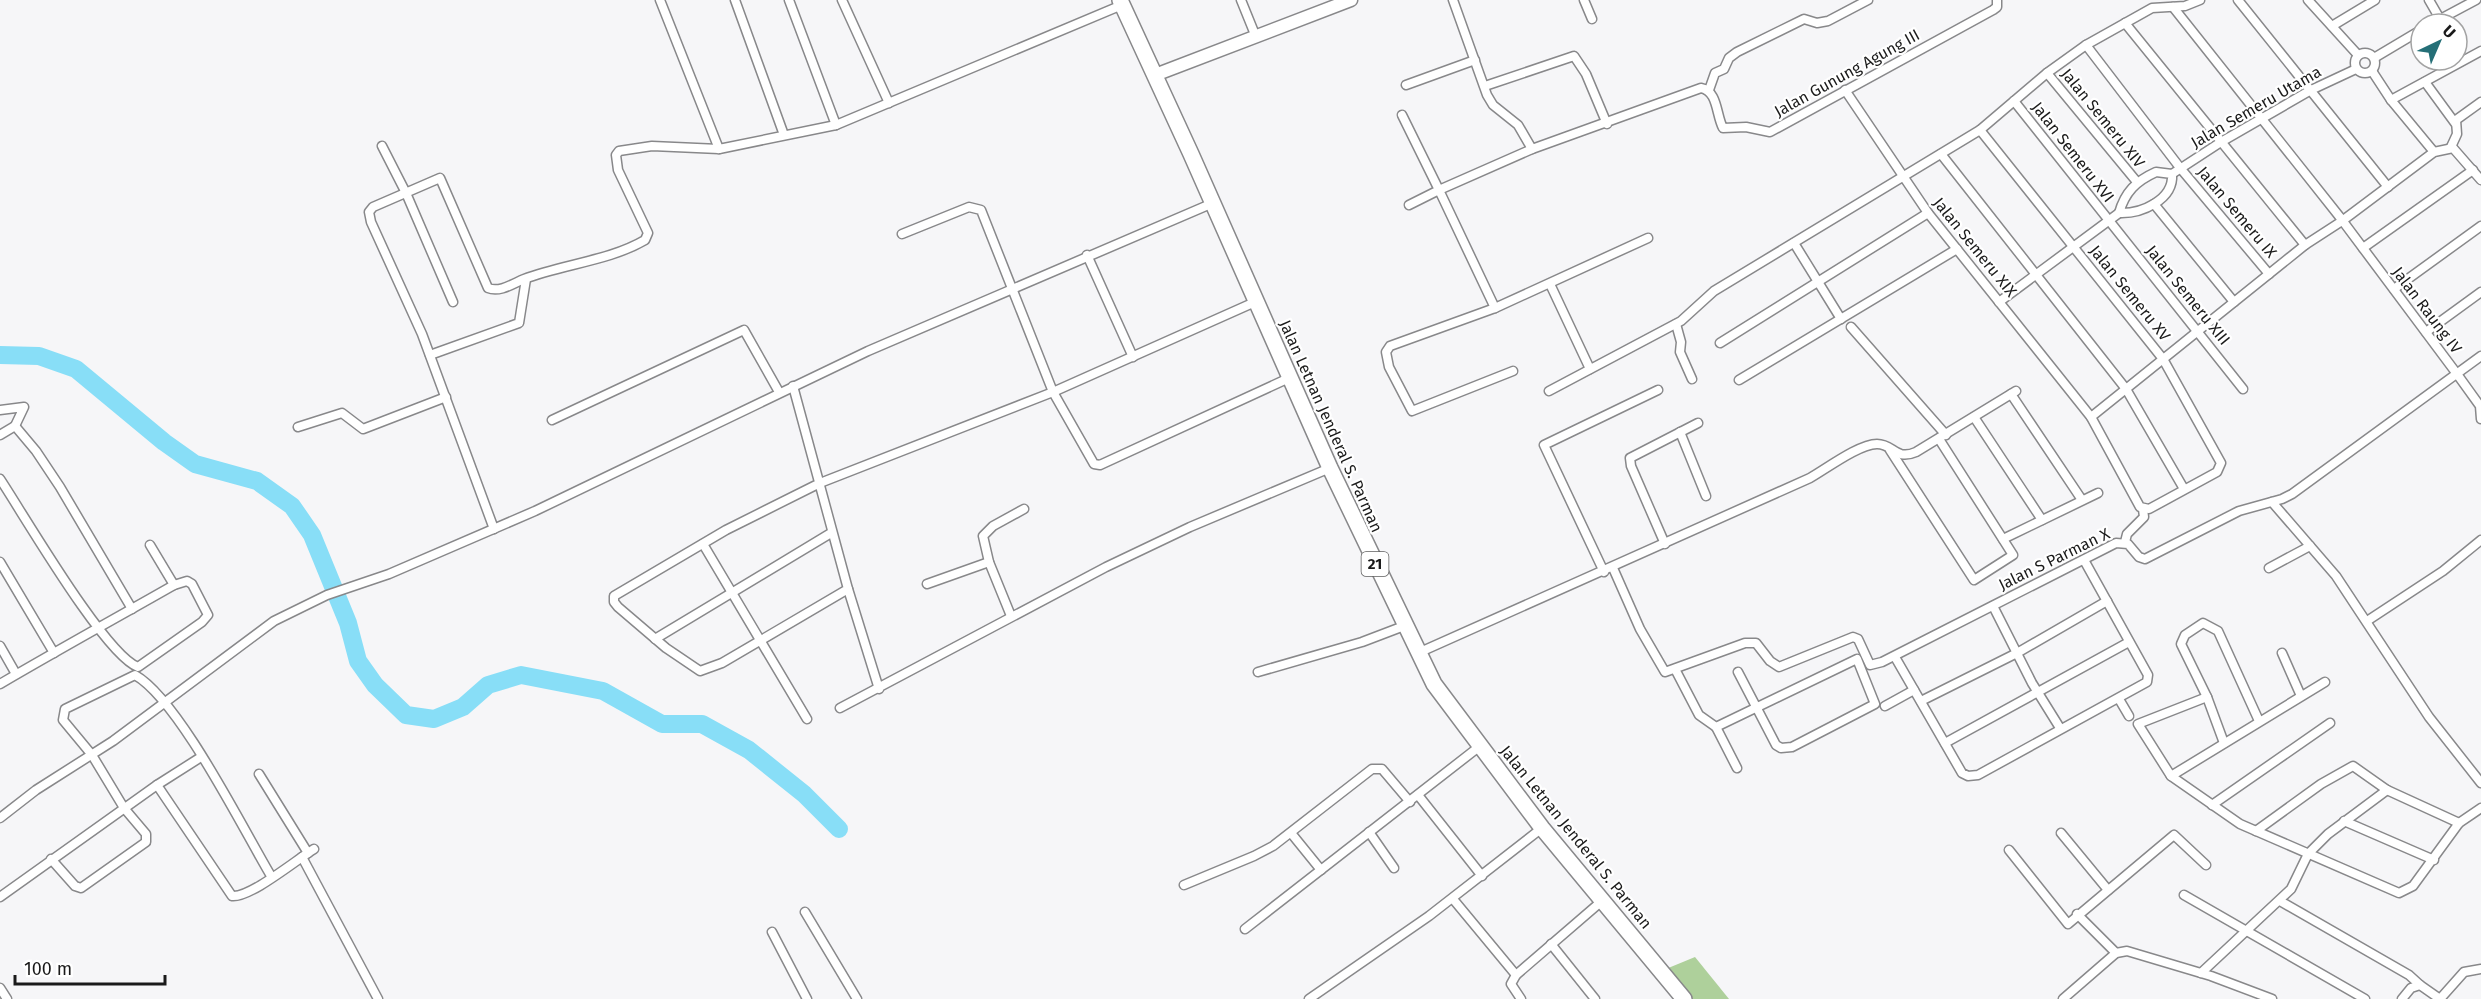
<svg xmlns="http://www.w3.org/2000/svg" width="2481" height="999" viewBox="0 0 2481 999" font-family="'Fira Sans',sans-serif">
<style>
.green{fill:#aed09b}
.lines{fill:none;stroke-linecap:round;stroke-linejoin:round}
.river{stroke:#88def7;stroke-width:18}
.street-casing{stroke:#88888a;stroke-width:11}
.secondary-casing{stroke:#88888a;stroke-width:15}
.highway-casing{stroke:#88888a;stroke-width:18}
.street{stroke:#fff;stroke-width:8}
.secondary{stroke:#fff;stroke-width:12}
.highway{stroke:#fff;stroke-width:15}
.labels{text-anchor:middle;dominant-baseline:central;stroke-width:4.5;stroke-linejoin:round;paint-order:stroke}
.shield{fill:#fff;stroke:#5f5f5f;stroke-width:1.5}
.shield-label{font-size:15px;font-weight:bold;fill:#1a1a1a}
.street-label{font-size:16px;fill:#1a1a1a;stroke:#fff}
</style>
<rect width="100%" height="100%" fill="#f6f6f8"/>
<polygon class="green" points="1695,957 1729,999 1684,999 1661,971"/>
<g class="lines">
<polyline class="river" points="0,355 39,356 76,369 164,442 195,464 257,481 292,506 312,535 348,623 358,661 375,685 406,715 434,719 463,707 488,685 521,675 603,691 662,724 702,724 749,750 804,794 839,829"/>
<defs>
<g id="street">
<polyline points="660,0 719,149"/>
<polyline points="735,0 784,135"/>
<polyline points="789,0 836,125"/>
<polyline points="842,0 889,103"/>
<polyline points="1241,0 1256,37"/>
<polyline points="1453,0 1487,95 1493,105 1518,125 1532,149"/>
<polyline points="1584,0 1592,19"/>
<polyline points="2238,0 2388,187"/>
<polyline points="2308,0 2358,55"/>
<polyline points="2429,0 2440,19"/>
<polyline points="2173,7 2339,216 2457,374 2480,406 2481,419"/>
<polyline points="2125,23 2305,245"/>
<polyline points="2431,24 2476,0"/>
<polyline points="2332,26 2375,0"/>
<polyline points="2086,45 2181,169 2269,274"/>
<circle cx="2365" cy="63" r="10"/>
<polyline points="2374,58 2421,30"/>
<polyline points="2372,71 2391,100 2434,152"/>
<polyline points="2047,73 2137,182"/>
<polyline points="2425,82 2455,123"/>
<polyline points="1406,85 1475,60"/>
<polyline points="1485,86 1574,56 1586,74 1607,124"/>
<polyline points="1709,90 1715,73 1724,69 1729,58 1737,52 1804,19 1817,23 1828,21 1868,0"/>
<polyline points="1845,90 1928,213 2091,417 2140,507 2149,509 2217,472 2221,463 2163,359 1980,130"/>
<polyline points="2391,100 2481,51"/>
<polyline points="2014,101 2243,389"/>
<polyline points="1402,115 1439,190 1409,205"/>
<polyline points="382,146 406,193 453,302"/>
<polyline points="2451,147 2457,134 2456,120 2481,102"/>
<polyline points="1941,154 2126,389 2184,489"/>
<path d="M2156 172 2172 174C2174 200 2141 214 2119 213 2125 192 2136 181 2156 172Z"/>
<polyline points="2172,174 2221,142 2311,90 2356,69"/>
<polyline points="2154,204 2234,302"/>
<polyline points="902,234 969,207 981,210 1053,392 1094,464 1100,465 1289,378"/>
<path d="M1648 238 1495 308 1439 190 1532 149 1701 88C1718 91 1716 115 1723 128L1746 127 1770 132 1993 10 1997 7V0"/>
<polyline points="1794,243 1841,319"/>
<polyline points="2363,248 2473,170"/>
<polyline points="1087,255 1133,357"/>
<polyline points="1550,284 1590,369"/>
<polyline points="2394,289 2481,226"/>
<polyline points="1999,302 2119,213"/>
<polyline points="1495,308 1390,346 1386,352 1389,367 1412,411 1513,371"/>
<polyline points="1676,324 1681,342 1680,352 1692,379"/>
<polyline points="1851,327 1946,435"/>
<polyline points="2426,332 2481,292"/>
<polyline points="1720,343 1928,213"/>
<polyline points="430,355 519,323 526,279"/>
<polyline points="1739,380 1957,249"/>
<polyline points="793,386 848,589 722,663 700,671 666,648 618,607 614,602 614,596 726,530 820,483 1053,392 1255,302"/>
<polyline points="1549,391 1681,321 1714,291 1980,130 2047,73 2086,45 2152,8 2185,6 2200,0"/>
<polyline points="2011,394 2082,500"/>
<polyline points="0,410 24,407 15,426"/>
<polyline points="1974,417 2042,520"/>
<polyline points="2091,417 2305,245 2342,221 2434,152 2453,148 2481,180"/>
<polyline points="552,420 744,330 779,392"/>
<polyline points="298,427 342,413 363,429 446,397"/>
<polyline points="1680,432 1706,496"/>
<polyline points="0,435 15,426 36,451 60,487 132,609"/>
<polyline points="1890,450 1974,580 2013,555 1939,439"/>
<path d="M0 479C24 515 105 655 138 667L202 622 208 615 192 584 187 581 174 585C116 618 58 650 0 684"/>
<polyline points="2272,502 2336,576 2429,717 2481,783"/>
<path d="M494 529 422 334 371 222 369 212 373 207 440 178 488 288C500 293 514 283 524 279 563 264 609 261 645 240L648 233 618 170 616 155 619 151 652 146 719 149 836 125 1122 5"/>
<polyline points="2003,539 2098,493"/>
<polyline points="2125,542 2127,534 2144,517 2143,509"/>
<polyline points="703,544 807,719"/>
<polyline points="1665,544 1631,466 1630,458 1698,423"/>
<polyline points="150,545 174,585"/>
<polyline points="0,562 54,653"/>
<polyline points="1613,568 1640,629 1665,672 1745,643 1756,643 1770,661 1779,667 1853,637 1858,639 1870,665 1882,662 2116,543 2128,544 2139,557 2145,559 2239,511 2282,499 2292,494 2481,356"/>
<polyline points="2269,568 2310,546"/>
<polyline points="1604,572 1544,445 1658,390"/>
<polyline points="927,584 989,562"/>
<polyline points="848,589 879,689"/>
<polyline points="1993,606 2032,683 2060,728"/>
<polyline points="1011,616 989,562 983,536 993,526 1024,509"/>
<polyline points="2367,621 2443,571 2481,540"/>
<polyline points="655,639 831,533"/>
<polyline points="0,646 16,674"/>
<path d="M1418 653 1810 478C1826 469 1859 444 1877 444 1894 444 1895 461 1916 452L2016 391"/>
<polyline points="2282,653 2301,696"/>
<polyline points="1895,657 1962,773 1968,776 1978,775 2147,682 2148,675 2084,560"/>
<polyline points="1675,669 1699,715 1716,727 1857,659 1875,704 1792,747 1781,748 1776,745 1738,672"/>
<polyline points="1258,672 1362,642 1404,626"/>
<polyline points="2207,697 2138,724 2171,776 2240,824 2399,893 2413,886 2459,823 2481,808"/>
<polyline points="2119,699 2129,716"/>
<polyline points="1921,701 2017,653 2107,601"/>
<polyline points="1885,706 1914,690"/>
<polyline points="840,708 1106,567 1190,527 1330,468"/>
<polyline points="1716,727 1737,768"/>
<polyline points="1945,743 2129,642"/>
<polyline points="2224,743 2207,697 2181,644 2185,635 2203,623 2218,631 2259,721"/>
<path d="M201 757 157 785 232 896C250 898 296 860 314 849"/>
<polyline points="259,774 308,853"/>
<polyline points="2171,776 2325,682"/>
<polyline points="1418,795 1482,876"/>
<polyline points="2212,805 2330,723"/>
<polyline points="0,818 36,790 113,741 274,621 327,595 389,574 535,511 868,351 1213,203"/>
<polyline points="2344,821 2434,860"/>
<polyline points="2256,831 2321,784 2353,766 2387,790 2459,823"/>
<polyline points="1369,832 1394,868"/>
<polyline points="1291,833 1321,870"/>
<polyline points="2061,833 2108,890"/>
<polyline points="2009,850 2068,924 2174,835 2206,865"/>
<polyline points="302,857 378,999"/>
<path d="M51 859 75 886 81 888 146 842V834L124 808 92 755 63 720 65 709 135 675C179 700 243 829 271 876"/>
<polyline points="1184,885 1254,856 1273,846 1372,769 1382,769 1410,802"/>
<polyline points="2184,895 2365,999"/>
<polyline points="0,897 157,785"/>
<polyline points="1453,899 1516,975"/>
<polyline points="2280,901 2409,975 2420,985"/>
<polyline points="805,912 857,999"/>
<polyline points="2077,914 2116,953"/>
<polyline points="1245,929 1480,746"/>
<polyline points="772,932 807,999"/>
<polyline points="1551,944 1595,999"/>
<polyline points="2201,973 2291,889 2308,854 2328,834 2387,790"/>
<polyline points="0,988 7,999"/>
<polyline points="1309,999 1429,916 1542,828"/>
<polyline points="1521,999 1511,984 1516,975 1603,900"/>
<polyline points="2063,999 2116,953 2127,951 2211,976 2272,999"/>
<polyline points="2402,999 2411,988 2420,985 2440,999 2464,972 2481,969"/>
</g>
<polyline id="secondary" points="1155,75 1351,0"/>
<polyline id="highway" points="1120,0 1191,154 1330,468 1434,684 1542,828 1684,999"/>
</defs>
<use href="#street" class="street-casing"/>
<use href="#secondary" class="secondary-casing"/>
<use href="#highway" class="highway-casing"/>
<use href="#street" class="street"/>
<use href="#secondary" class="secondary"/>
<use href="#highway" class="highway"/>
</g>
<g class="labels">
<rect class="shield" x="1361.5" y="552" width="27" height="24" rx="4.5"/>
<g class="shield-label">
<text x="1375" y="564">21</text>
</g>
<g class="street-label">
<text transform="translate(1847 73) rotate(-29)">Jalan Gunung Agung III</text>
<text transform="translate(2256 107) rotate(-30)">Jalan Semeru Utama</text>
<text transform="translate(2103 118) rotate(51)">Jalan Semeru XIV</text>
<text transform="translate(2073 152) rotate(52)">Jalan Semeru XVI</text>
<text transform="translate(2237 212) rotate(50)">Jalan Semeru IX</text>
<text transform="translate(1975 247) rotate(51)">Jalan Semeru XIX</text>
<text transform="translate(2130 293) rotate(51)">Jalan Semeru XV</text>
<text transform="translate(2188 295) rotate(51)">Jalan Semeru XIII</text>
<text transform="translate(2427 310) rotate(53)">Jalan Raung IV</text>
<text transform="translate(1331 426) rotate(66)">Jalan Letnan Jenderal S. Parman</text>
<text transform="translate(2054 559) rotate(-26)">Jalan S Parman X</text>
<text transform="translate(1576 837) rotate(51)">Jalan Letnan Jenderal S. Parman</text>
</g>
</g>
<g transform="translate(2439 42) rotate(44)"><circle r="28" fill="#ffffff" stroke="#a3a3a3" stroke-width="1.5"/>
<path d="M0-4.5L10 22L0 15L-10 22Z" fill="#256f77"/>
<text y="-9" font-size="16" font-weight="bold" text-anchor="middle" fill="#1a1a1a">U</text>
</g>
<path d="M15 975v9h150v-9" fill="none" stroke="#1a1a1a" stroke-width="3"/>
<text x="24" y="975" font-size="18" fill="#1a1a1a" stroke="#ffffff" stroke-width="4.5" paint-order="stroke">100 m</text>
</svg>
